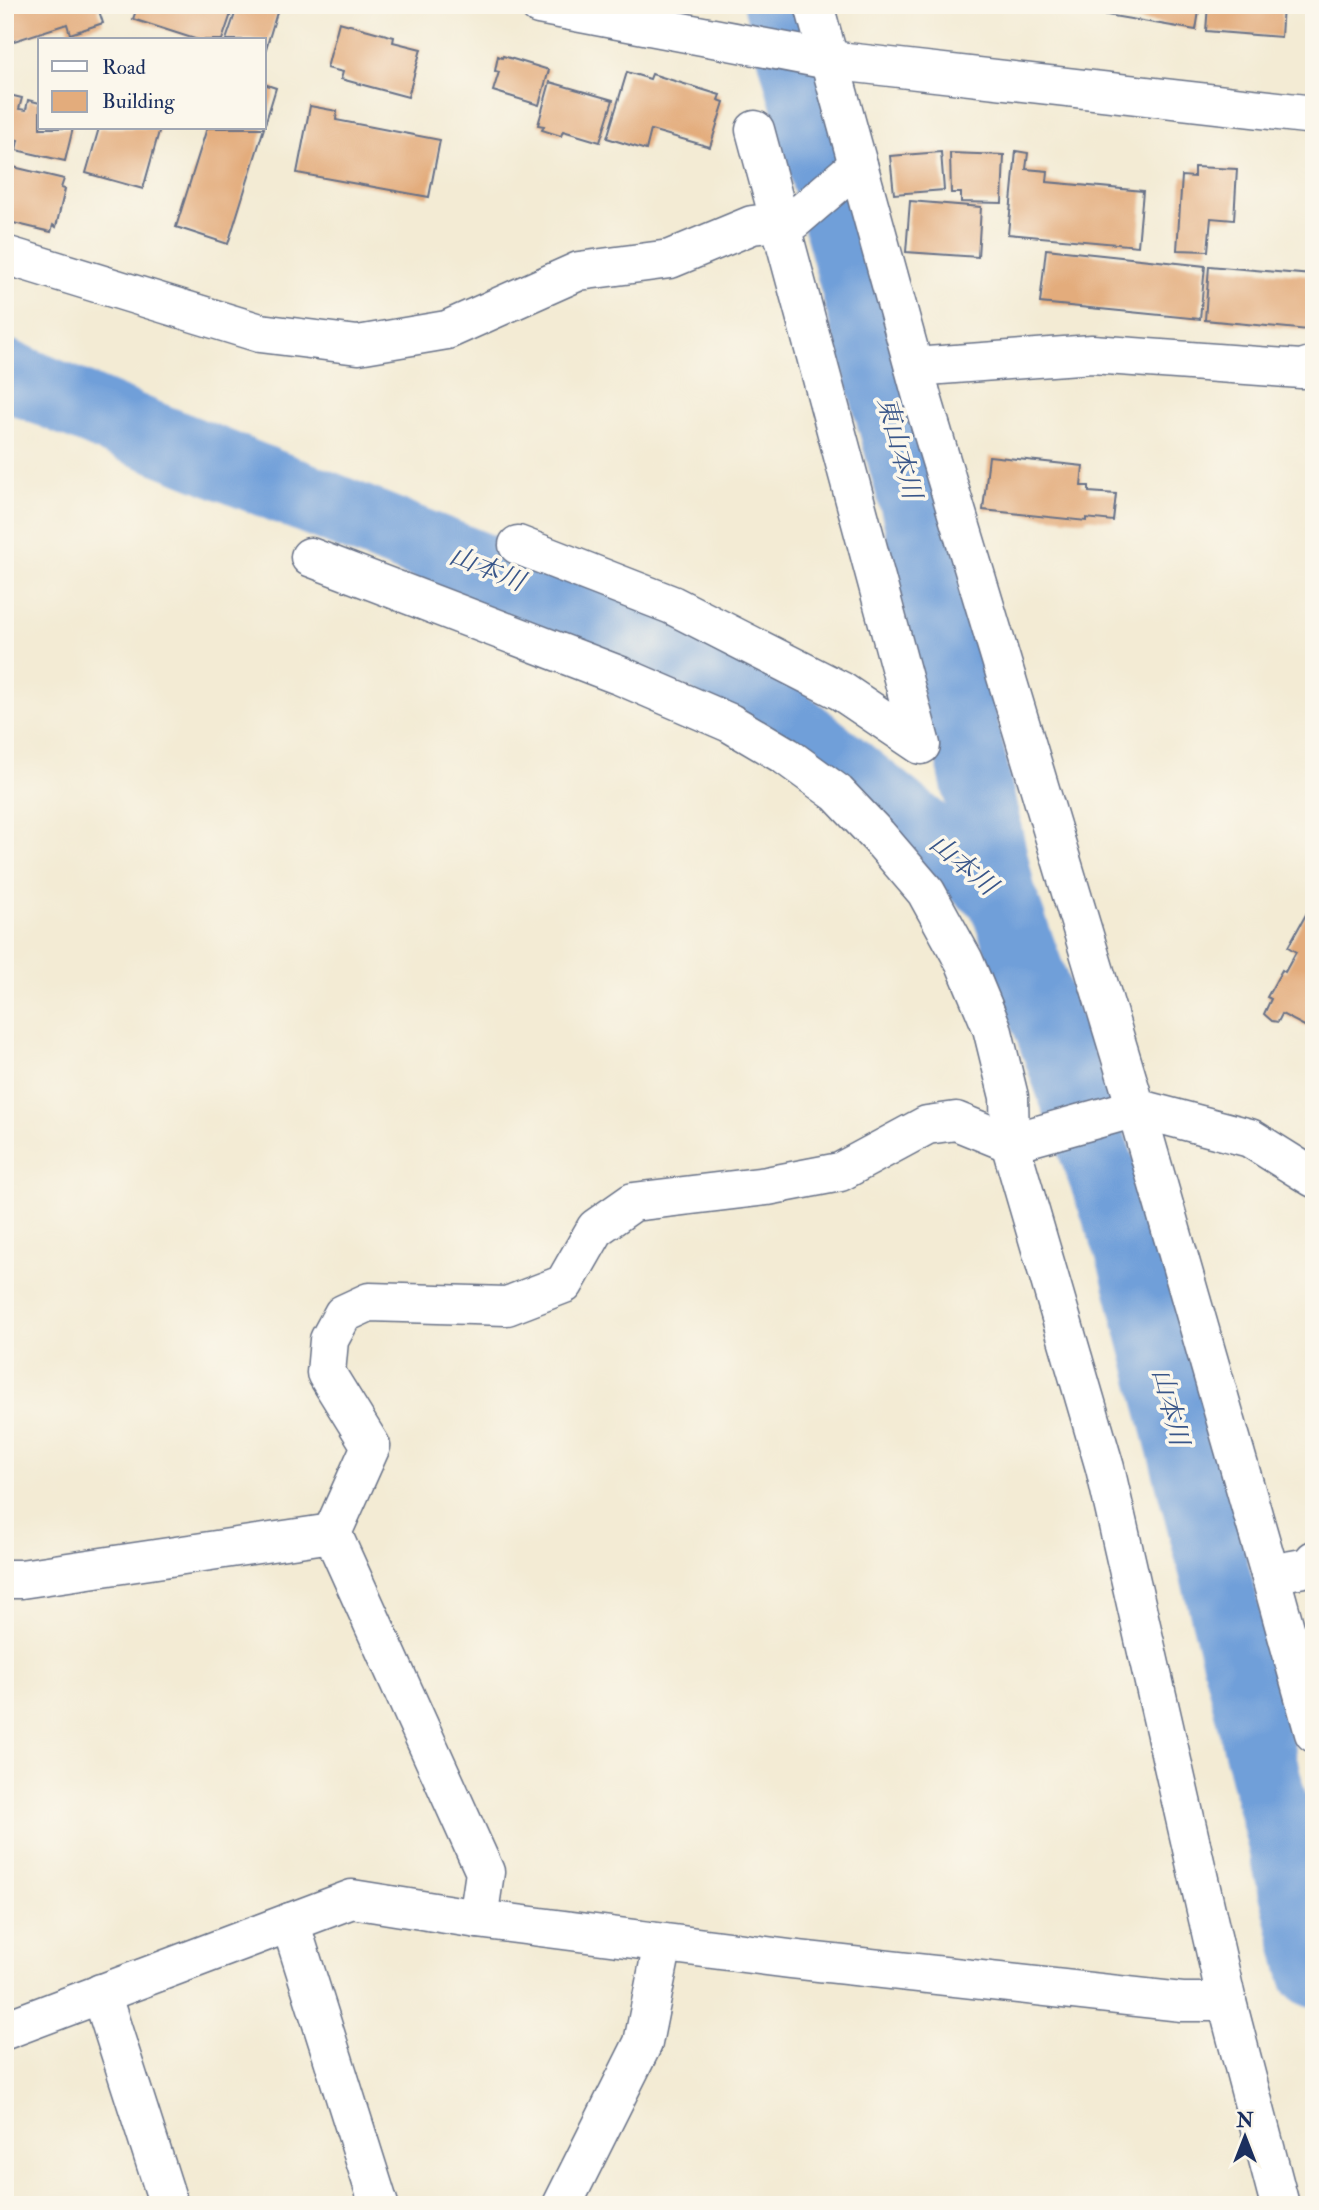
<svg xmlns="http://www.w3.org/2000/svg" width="1319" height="2210" viewBox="0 0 1319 2210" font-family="'IM FELL Double Pica','Noto Serif JP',serif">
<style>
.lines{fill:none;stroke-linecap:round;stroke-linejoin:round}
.river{stroke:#709fd9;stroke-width:70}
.building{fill:#e3ac7c}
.street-casing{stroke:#677187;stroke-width:41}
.secondary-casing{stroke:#677187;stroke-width:41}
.street{stroke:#fff;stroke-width:38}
.secondary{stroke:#fff;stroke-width:38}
.labels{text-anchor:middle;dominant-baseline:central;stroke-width:7;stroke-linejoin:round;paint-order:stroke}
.water-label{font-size:26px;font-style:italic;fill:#395689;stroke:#fbf7ec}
</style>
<rect width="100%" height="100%" fill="#fbf7ec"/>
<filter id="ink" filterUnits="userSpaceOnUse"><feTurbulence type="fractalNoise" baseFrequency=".0143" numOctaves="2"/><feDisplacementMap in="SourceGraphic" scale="14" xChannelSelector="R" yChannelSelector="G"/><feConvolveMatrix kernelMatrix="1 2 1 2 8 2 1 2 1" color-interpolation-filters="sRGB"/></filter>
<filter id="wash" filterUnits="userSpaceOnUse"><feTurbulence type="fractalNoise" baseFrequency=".00686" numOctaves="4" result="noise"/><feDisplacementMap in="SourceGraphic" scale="28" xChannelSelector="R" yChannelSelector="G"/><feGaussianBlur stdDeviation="1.57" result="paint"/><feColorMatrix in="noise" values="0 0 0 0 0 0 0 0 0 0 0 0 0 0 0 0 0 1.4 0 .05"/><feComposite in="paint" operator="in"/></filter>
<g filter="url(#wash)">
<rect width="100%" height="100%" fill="#f3ebd4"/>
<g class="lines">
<g class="river">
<polyline points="779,5 915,505 1001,895 1130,1250 1225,1612 1314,1972"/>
<polyline points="5,374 146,434 709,659 1001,895"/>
</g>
</g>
<g id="blocks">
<g class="building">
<polygon points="5,5 97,5 103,23 70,34 67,24 5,44"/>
<polygon points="138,5 234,5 222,40 198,40 133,19"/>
<polygon points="238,5 275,5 274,7 278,9 265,52 264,40 226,40"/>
<polygon points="1102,5 1200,5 1196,30 1101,14"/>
<polygon points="1208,5 1283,5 1281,37 1206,31"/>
<polygon points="339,22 394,37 393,42 421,49 408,97 341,79 343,72 327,68"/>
<polygon points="498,56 502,58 503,56 549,70 539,105 493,91 499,72 495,71"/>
<polygon points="627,72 650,79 652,74 720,95 718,100 724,102 710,147 651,130 646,150 607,138"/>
<polygon points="550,82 613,100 600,142 563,131 561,136 542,130 544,126 538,125"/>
<polygon points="264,84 276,88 265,124 264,124"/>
<polygon points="5,94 22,98 19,109 26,110 28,100 40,103 40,128 73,128 65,161 16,150 18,140 5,137"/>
<polygon points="310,106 337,111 336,120 440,140 429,197 297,173"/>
<polygon points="99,128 160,128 143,189 86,173"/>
<polygon points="207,128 264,128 228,244 176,227"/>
<polygon points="1016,151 1028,153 1026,169 1048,171 1047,182 1143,191 1138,246 1008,234"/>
<polygon points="941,152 944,190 894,194 890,156"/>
<polygon points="950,153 1004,155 1002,203 961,202 961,193 951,193"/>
<polygon points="5,165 64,179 61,188 65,189 56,227 53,225 51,232 5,221"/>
<polygon points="1194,167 1237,169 1234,220 1211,218 1208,251 1177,250 1182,176 1194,177"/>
<polygon points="910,201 981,207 978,257 906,252"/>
<polygon points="1046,249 1205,266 1200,319 1040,303"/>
<polygon points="1209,266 1312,275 1308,330 1205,320"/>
<polygon points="989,456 1083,466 1081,486 1089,486 1089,492 1116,494 1113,521 1086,518 1086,521 983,510"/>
<polygon points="1314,900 1314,1031 1282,1014 1278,1022 1272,1021 1264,1014 1271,999 1267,997 1282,970 1285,972 1296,952 1288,947"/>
</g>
</g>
</g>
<g filter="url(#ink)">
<use href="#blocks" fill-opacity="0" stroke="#677187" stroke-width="2"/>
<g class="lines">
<defs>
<g id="street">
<polyline points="814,5 924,404 1136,1108 1270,1574 1314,1733"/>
<polyline points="5,255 260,333 358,345 447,330 579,271 670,259 752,225 794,220 858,165"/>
<polyline points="914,367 1092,354 1301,369 1314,365"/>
<polyline points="518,545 672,605 841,691 921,745 755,130"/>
<polyline points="310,557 621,676 730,723 786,756 837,793 878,836 926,892 964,961 992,1028 1009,1097 1010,1143 1105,1468 1227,2002 1280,2205"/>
<polyline points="1270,1574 1309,1567 1314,1560"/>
<polyline points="5,1579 21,1579 332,1533"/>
<polyline points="478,1919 485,1872 332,1533 371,1446 326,1373 329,1340 343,1314 369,1302 507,1306 564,1284 596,1228 633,1202 767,1186 840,1172 927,1125 956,1121 1010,1143 1136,1108 1250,1138 1314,1178"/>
<polyline points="290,1922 379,2205"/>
<polyline points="101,1993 169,2205"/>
<polyline points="5,2030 352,1899 478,1919 790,1959 1182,2002 1227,2002"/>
<polyline points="562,2205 643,2043 663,1943"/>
</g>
<polyline id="secondary" points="539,5 829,60 1314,115"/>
</defs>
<use href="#street" class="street-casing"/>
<use href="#secondary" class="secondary-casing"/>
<use href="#street" class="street"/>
<use href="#secondary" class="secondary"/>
</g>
</g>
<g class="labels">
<g class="water-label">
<text transform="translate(899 448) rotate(75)">東山本川</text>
<text transform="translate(487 569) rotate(22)">山本川</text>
<text transform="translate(963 865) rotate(40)">山本川</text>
<text transform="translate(1170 1407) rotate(76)">山本川</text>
</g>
</g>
<rect width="1319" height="2210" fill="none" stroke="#fbf7ec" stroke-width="28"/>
<rect x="38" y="38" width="228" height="91" fill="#fbf7ec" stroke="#a1a7b3" stroke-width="2"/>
<rect x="52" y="61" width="35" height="10" fill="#ffffff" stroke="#a1a7b3" stroke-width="2"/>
<text x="102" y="74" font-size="21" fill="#1b2f5e">Road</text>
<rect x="52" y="91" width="35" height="21" fill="#e3ac7c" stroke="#a1a7b3" stroke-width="2"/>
<text x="102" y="108" font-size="21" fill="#1b2f5e">Building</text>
<g transform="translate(1245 2137)" stroke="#fbf7ec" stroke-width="5" paint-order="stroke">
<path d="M0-5L12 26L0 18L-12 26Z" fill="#1b2f5e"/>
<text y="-10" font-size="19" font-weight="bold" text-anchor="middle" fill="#1b2f5e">N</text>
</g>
</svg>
